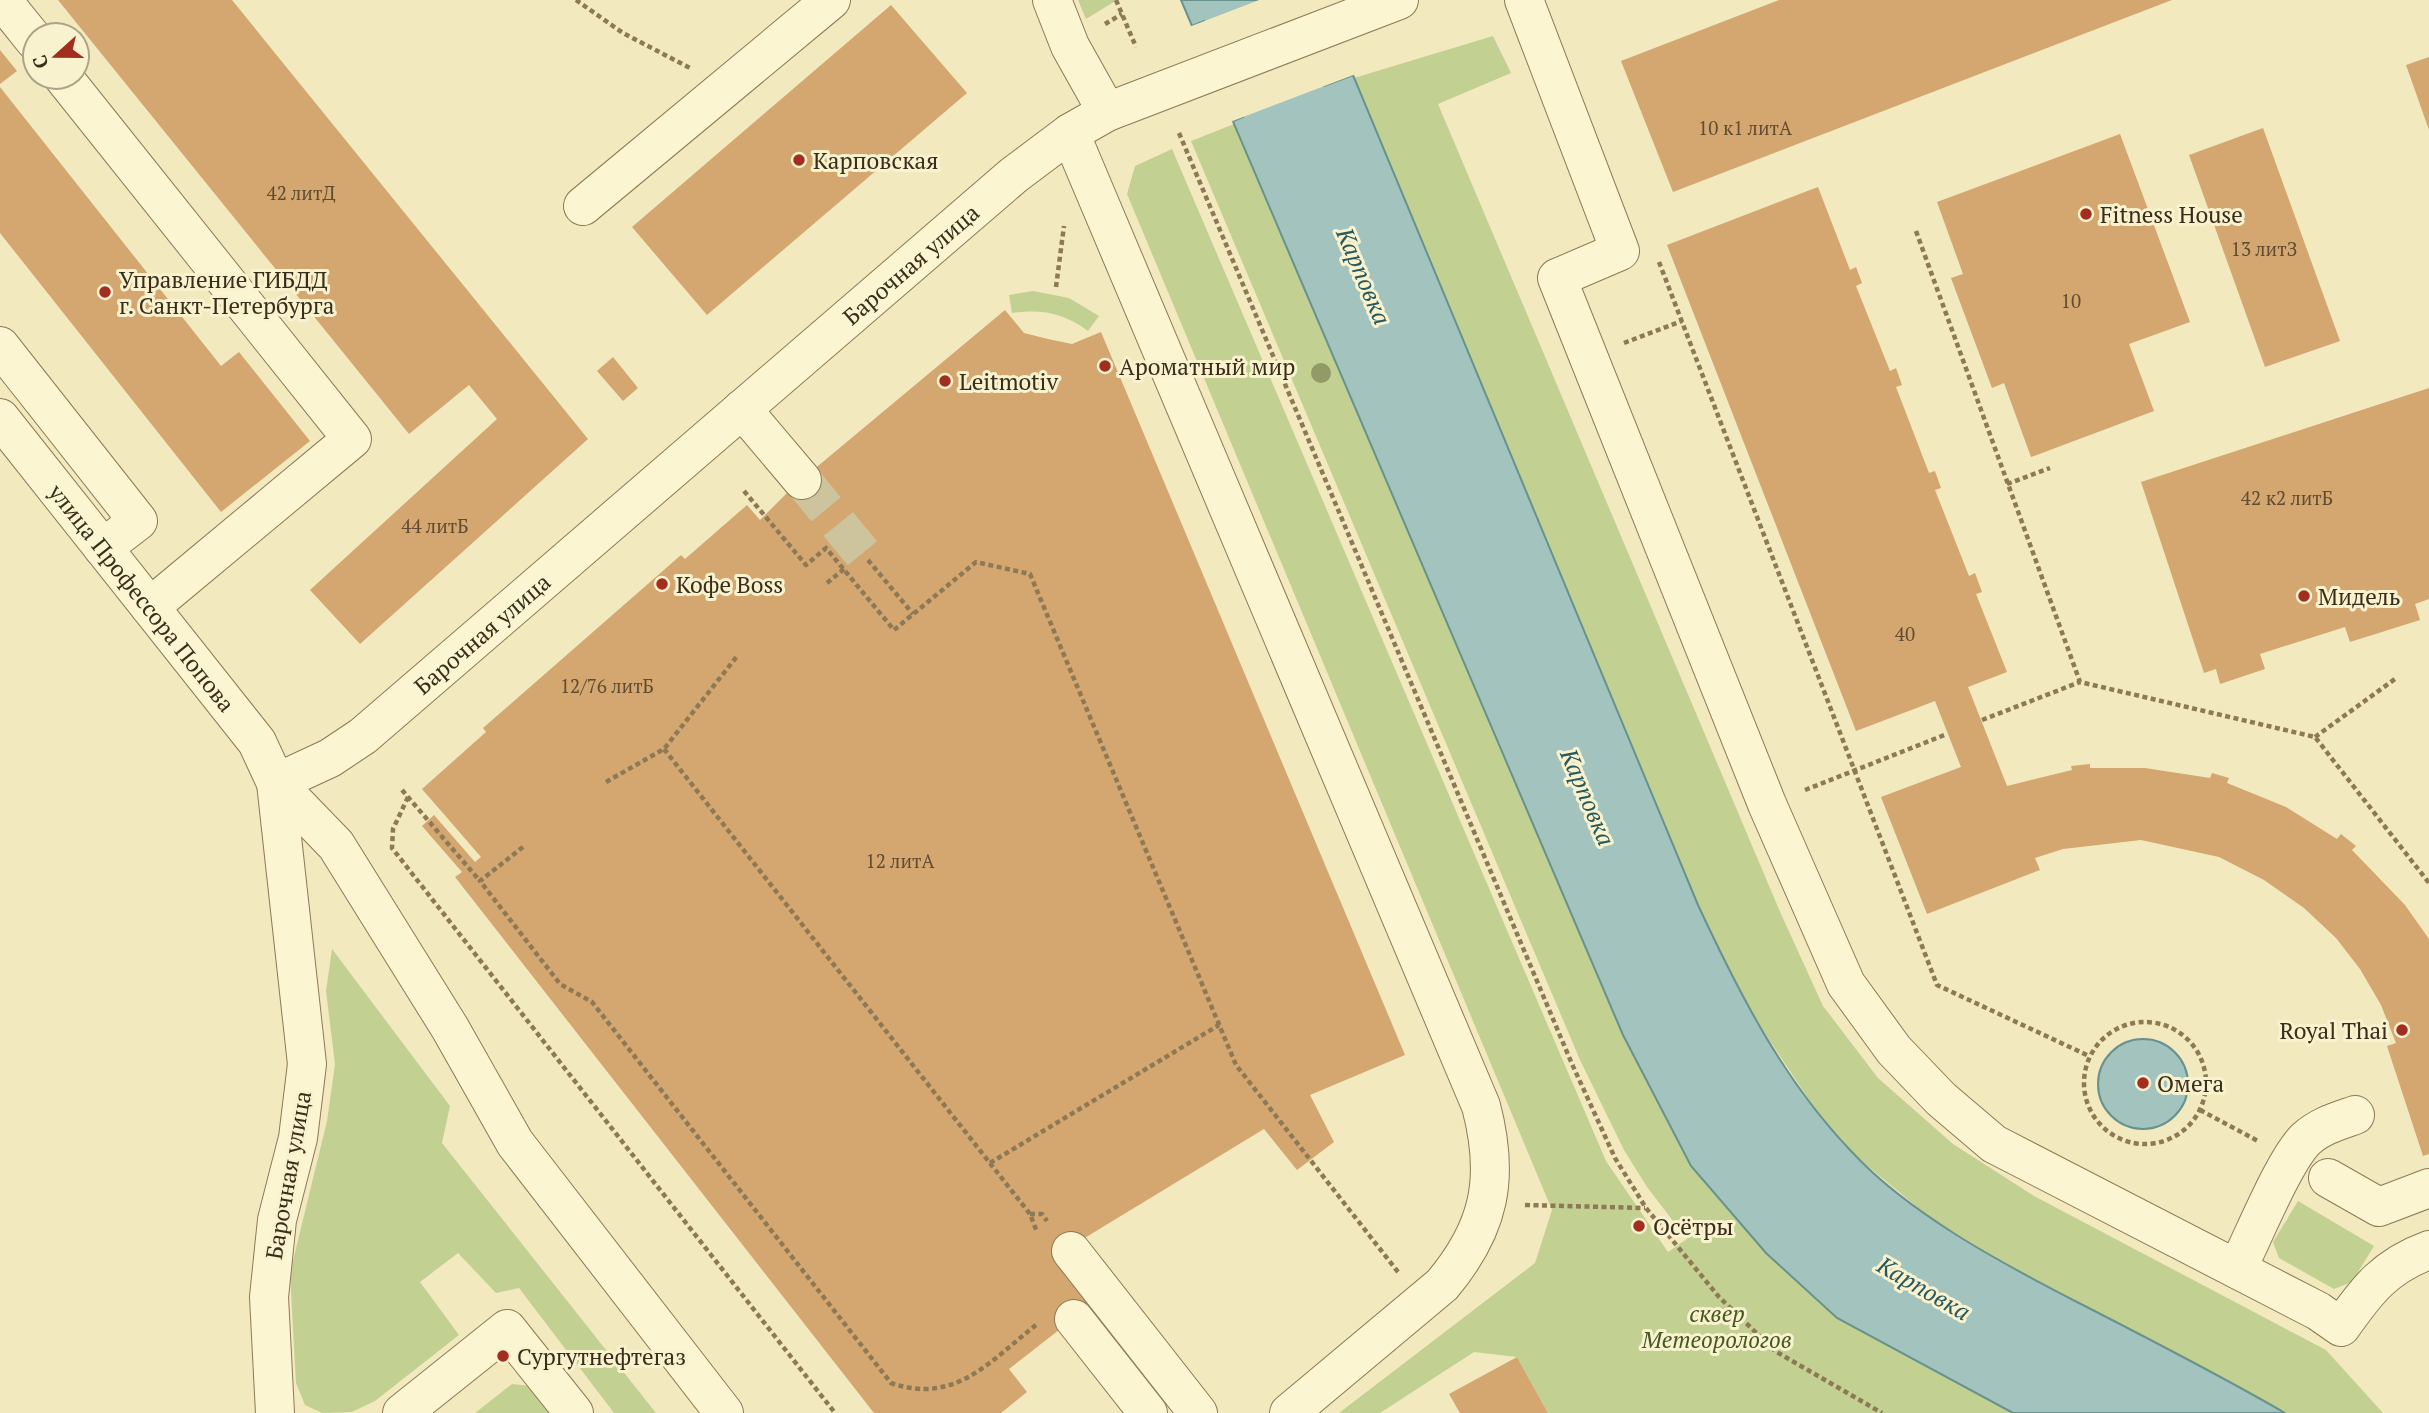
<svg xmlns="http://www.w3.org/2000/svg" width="2429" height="1413" viewBox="0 0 2429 1413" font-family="'PT Serif',serif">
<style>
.green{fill:#c2d191}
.water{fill:#a2c3be;stroke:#68928d;stroke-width:2}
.pier{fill:#f2e9be}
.building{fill:#d4a670}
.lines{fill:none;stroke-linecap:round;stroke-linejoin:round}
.minor-tunnel{stroke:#cdc49d;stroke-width:38;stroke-dasharray:38 19;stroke-linecap:butt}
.minor-casing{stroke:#8d7955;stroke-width:40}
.path{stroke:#8d7955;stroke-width:4.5;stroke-dasharray:5 3.5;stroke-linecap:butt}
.minor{stroke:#fcf5d2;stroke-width:38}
.tree{fill:#929a67}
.poi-dot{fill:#a22e1f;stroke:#f9f2cf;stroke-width:2.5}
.labels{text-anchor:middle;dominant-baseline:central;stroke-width:6;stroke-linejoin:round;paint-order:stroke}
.number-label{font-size:19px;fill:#604c30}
.poi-label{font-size:23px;fill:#3a2e1b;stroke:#f9f2cf;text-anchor:start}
.street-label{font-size:23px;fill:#3a2e1b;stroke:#f9f2cf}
.park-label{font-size:23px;font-style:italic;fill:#445920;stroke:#f9f2cf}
.water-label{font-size:24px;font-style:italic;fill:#29595c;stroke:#f9f2cf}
</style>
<rect width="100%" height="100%" fill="#f2e9be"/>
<g class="green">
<polygon points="1078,0 1117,0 1086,19"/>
<polygon points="1493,36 1511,73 1438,104 1781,914 1823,1006 1878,1078 1953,1144 2034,1196 2326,1350 2383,1413 2285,1413 2228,1380 2015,1270 1928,1216 1853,1154 1821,1118 1741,997 1698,905 1354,78"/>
<polygon points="1234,124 1623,1035 1691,1166 1837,1318 2013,1413 1548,1413 1517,1357 1474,1352 1380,1413 1339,1413 1535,1263 1552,1210 1127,194 1135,166 1172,149 1606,1161 1668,1252 1687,1239 1647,1187 1624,1150 1580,1060 1191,141"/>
<path d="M1033 291 1069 298 1099 316 1088 331C1063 313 1042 309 1012 313L1009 295Z"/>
<polygon points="332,949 450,1106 442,1143 656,1413 614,1413 519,1288 496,1293 458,1253 420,1282 459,1335 375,1401 352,1412 322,1413 305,1405 296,1383 290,1273 327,1121 335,1064 326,991"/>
<polygon points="2298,1201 2374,1246 2352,1282 2334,1289 2279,1258 2273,1242"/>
<polygon points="512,1384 540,1387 562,1413 475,1413"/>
</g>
<g class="water">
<path d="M1181 0H1288L1324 86 1353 75 1698 905C1739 993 1783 1080 1851 1151 1909 1214 2003 1264 2079 1303 2149 1339 2218 1374 2285 1413H2013L1837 1318 1766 1253 1691 1166 1623 1035 1234 124 1233 121 1243 117 1204 21 1192 26Z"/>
<circle cx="2143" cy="1084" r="45"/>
</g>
<polygon class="pier" points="1259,0 1292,0 1325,81 1352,71 1356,74 1230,122 1239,115 1202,25 1193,29 1189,27"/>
<g class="building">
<polygon points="58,0 232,0 588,439 360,644 310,590 497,419 469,385 409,434"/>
<polygon points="1779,0 2172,0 1673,192 1621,61"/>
<polygon points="891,5 967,93 707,315 632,227"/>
<polygon points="0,50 17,71 0,84"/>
<polygon points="2429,57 2429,130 2406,65"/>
<polygon points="0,87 221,366 239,352 310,441 221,512 0,233"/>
<polygon points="2263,128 2340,341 2265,367 2189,155"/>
<polygon points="2120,134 2190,322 2129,344 2154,411 2031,457 2004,383 1992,388 1951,278 1963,274 1937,202"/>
<polygon points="1818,187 1850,270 1856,267 1862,283 1856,286 1890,371 1896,368 1902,385 1896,387 1929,473 1935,471 1941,488 1935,490 1969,576 1975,573 1982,592 1976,594 2007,672 1968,687 2007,786 2072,770 2071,766 2090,764 2090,768 2145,768 2210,778 2212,773 2229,778 2227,783 2286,807 2337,839 2341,834 2356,846 2352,850 2405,905 2429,939 2429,1154 2423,1156 2387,1046 2396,1043 2381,1005 2360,969 2336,938 2304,908 2264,880 2219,857 2141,840 2063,849 2035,858 2040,870 1927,914 1881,797 1961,767 1935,701 1856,731 1667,245"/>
<polygon points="1005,310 1024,333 1048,339 1072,344 1101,332 1405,1055 1310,1095 1334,1142 1297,1170 1264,1129 1078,1242 1096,1301 1009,1369 1027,1392 1001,1413 874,1413 455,877 462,872 422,826 434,815 475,862 481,857 422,789 486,732 483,728 681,555 685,559 747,505 760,520 794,486"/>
<polygon points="613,357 638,388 623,401 597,371"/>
<polygon points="2429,388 2429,599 2415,604 2420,620 2350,642 2345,627 2260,654 2265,669 2220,684 2216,669 2204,673 2141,482"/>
<polygon points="1517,1357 1548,1413 1460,1413 1449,1394"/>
</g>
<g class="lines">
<polyline class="minor-tunnel" points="802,480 868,560"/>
<defs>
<g id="minor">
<polyline points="2,0 35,41"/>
<polyline points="1052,0 1070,46 1107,112"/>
<path d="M1524 0 1620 251 1557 278 1767 804 1846 984 1894 1050 1941 1099 1994 1144 2318 1311 2341 1327C2367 1290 2385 1266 2429 1250"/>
<polyline points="63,77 352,439 150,607"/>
<path d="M1070 133 1481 1106C1500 1178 1490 1228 1442 1285L1289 1413"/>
<polyline points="583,206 831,0"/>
<polyline points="0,346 138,521 103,548"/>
<polyline points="742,409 802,480"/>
<path id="s1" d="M0 418 257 742 276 783 307 1064 298 1138 277 1220 269 1297 275 1413"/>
<path id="s2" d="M276 783 330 758 363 736 1014 175 1070 133 1107 112 1399 0"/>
<polyline points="276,783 336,845 450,1028 515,1143 724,1413"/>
<polyline points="2328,1178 2379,1207 2429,1188"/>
<polyline points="1071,1251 1198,1413"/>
<path d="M2237 1269C2253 1238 2284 1160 2306 1139 2320 1126 2338 1121 2355 1115"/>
<polyline points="1074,1319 1148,1413"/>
<polyline points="402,1413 507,1329 574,1413"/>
</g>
</defs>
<use href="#minor" class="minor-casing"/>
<g class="path">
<polyline points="576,0 623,33 690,68"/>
<polyline points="1116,0 1136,47"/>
<polyline points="1105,24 1122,14"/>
<polyline points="1179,133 1572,1064 1615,1158 1646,1208 1719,1297 1775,1351 1882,1413"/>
<polyline points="1916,231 2080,682 2315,737 2429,883"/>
<polyline points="1659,262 1937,985 2089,1056"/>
<polyline points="1056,287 1064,226"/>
<polyline points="1624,343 1682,321"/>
<polyline points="2007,484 2050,468"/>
<polyline points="744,491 806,565 826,548 894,630 976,562 1030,574 1236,1065 1398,1272"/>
<polyline points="868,560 913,614"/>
<polyline points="827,583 844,569"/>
<polyline points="1982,720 2080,682"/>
<polyline points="2315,737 2395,679"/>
<polyline points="664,749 1030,1214 1037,1232"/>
<polyline points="606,782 664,749 738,655"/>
<polyline points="402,790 480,881"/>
<polyline points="1805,790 1947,734"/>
<polyline points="408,797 393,829 392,848 835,1413"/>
<path d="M523 847 480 881 560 984 592 1002 891 1383C955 1405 989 1362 1036 1325"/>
<circle cx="2145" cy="1083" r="61"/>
<polyline points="2200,1110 2258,1141"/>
<polyline points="990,1163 1219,1025"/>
<polyline points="1525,1205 1645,1208"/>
<polyline points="1030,1214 1042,1214 1047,1221"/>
</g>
<use href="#minor" class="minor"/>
</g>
<circle class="tree" cx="1321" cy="373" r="10"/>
<g class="poi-dot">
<circle cx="799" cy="160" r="7"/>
<circle cx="2086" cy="214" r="7"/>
<circle cx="105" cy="292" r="7"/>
<circle cx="1105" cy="366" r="7"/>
<circle cx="945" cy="381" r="7"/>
<circle cx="662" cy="584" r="7"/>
<circle cx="2304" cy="596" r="7"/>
<circle cx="2402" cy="1030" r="7"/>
<circle cx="2143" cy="1083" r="7"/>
<circle cx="1639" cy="1226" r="7"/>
<circle cx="503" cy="1356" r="7"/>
</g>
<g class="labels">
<g class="number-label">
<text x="1745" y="127">10 к1 литА</text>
<text x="301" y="192">42 литД</text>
<text x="2264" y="248">13 литЗ</text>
<text x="2071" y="300">10</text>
<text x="2287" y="497">42 к2 литБ</text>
<text x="435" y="525">44 литБ</text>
<text x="1905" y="633">40</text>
<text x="607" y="685">12/76 литБ</text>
<text x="900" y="860">12 литА</text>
</g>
<g class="poi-label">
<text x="813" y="160">Карповская</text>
<text x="2100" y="214">Fitness House</text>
<text x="119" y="279">Управление ГИБДД<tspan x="119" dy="26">г. Санкт-Петербурга</tspan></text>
<text x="1119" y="366">Ароматный мир</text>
<text x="959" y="381">Leitmotiv</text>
<text x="676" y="584">Кофе Boss</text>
<text x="2318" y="596">Мидель</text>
<text x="2388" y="1030" text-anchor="end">Royal Thai</text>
<text x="2157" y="1083">Омега</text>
<text x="1653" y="1226">Осётры</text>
<text x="517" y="1356">Сургутнефтегаз</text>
</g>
<g class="street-label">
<text stroke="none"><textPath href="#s2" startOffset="822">Барочная улица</textPath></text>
<text stroke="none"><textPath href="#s1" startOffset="229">улица Профессора Попова</textPath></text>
<text stroke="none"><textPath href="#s2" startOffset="256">Барочная улица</textPath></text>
<text transform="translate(288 1175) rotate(-80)">Барочная улица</text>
</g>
<g class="park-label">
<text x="1717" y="1313">сквер<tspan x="1717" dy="26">Метеорологов</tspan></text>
</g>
<g class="water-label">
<text transform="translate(1364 276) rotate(67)">Карповка</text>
<text transform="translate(1588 797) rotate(67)">Карповка</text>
<text transform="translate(1924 1288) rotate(30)">Карповка</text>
</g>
</g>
<g transform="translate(56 56) rotate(249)"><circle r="33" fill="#f9f2cf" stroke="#ada487" stroke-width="2"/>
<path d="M0-5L12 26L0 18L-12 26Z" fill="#a22e1f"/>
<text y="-10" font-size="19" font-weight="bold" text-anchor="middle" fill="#3a2e1b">С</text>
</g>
</svg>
